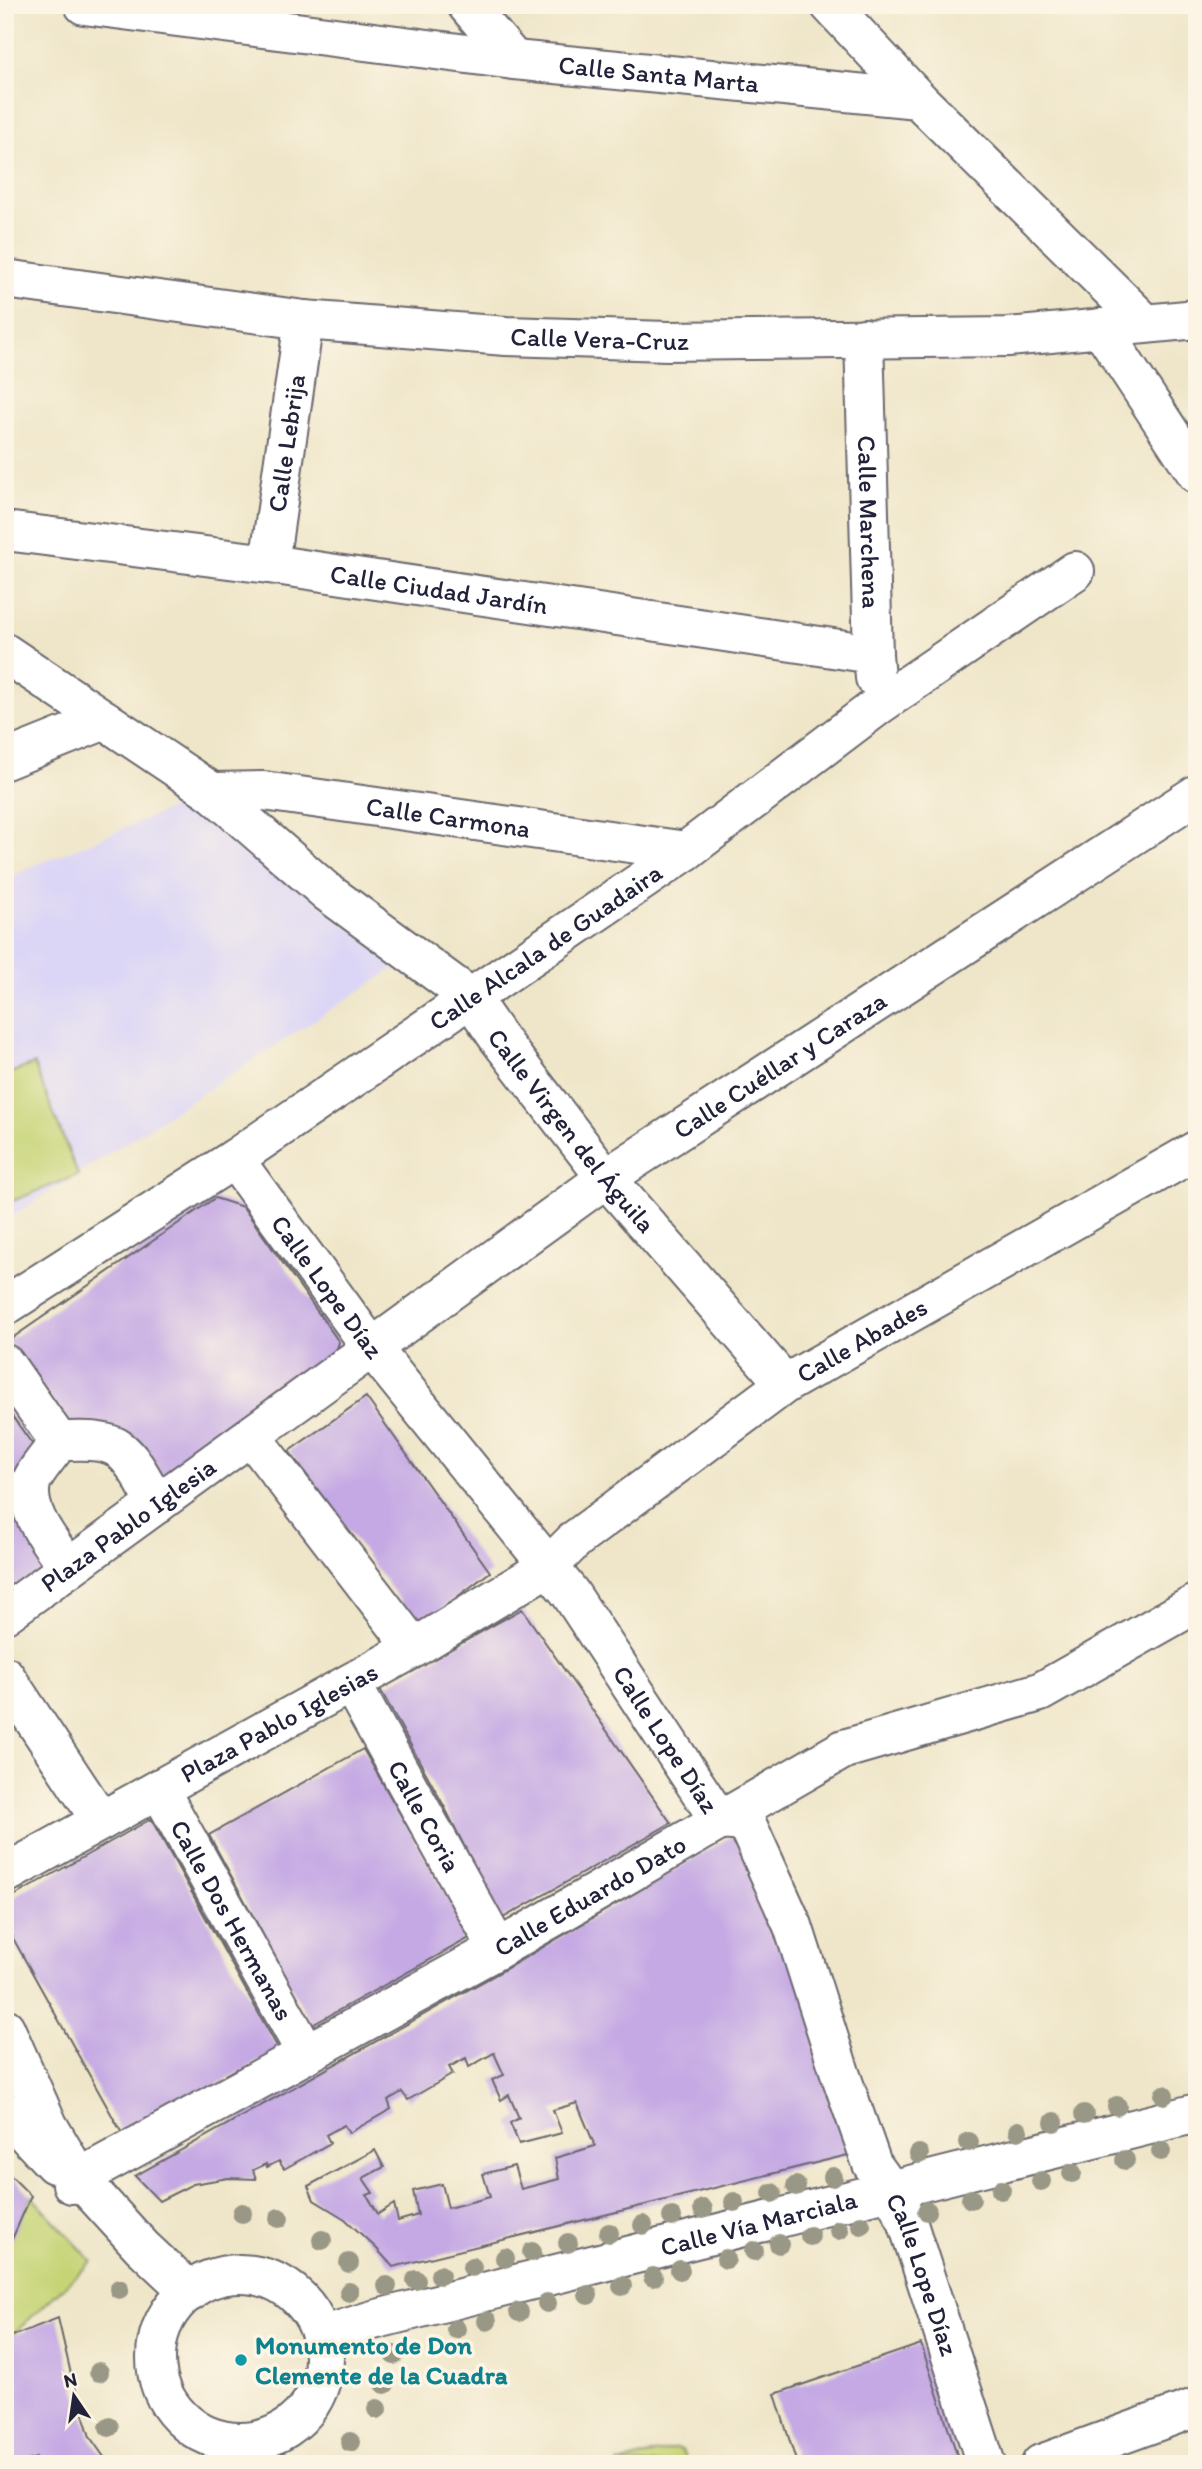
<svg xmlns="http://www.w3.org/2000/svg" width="1202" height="2469" viewBox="0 0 1202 2469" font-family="Itim,sans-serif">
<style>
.built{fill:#dcd6f6}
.green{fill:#c6d476;stroke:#747b58;stroke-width:2}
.building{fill:#c4a9e4}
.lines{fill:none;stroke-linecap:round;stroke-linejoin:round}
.minor-casing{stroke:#6a676d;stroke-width:42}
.minor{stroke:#fff;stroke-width:38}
.tree{fill:#999785}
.culture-dot{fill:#0f9aa8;stroke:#fcf5e5;stroke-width:2.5}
.labels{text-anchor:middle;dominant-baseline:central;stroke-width:7;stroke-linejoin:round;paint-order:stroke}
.street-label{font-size:26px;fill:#22223b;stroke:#fcf5e5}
.culture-label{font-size:26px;font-weight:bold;fill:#0d838f;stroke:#fcf5e5;text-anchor:start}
</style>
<rect width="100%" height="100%" fill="#fcf5e5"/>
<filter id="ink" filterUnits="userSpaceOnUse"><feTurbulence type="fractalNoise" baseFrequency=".0143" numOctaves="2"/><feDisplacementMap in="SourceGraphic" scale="14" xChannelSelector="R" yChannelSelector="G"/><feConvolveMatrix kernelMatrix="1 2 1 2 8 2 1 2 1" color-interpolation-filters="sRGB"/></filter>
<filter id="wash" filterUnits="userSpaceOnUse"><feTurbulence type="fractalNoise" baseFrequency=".00686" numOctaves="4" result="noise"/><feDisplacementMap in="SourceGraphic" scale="28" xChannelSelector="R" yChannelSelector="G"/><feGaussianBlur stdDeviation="1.57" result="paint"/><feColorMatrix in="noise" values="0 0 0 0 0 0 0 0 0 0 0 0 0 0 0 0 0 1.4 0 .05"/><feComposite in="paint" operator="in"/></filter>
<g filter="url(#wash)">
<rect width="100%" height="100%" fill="#efe6c9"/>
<polygon class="built" points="192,800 398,966 5,1221 5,878"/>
<g class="green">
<polygon points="34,1064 78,1175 5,1204 5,1075"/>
<polygon points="31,2196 92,2261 10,2337 5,2328 5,2255 11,2238"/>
<polygon points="676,2448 682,2451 685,2458 682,2464 617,2464"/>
</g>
<g id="blocks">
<g class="building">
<polygon points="215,1198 243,1207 339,1342 330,1374 163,1490 113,1427 95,1422 71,1425 8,1341"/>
<polygon points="366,1397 490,1572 419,1626 289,1451"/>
<polygon points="5,1406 35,1448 61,1561 5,1601"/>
<polygon points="522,1609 671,1823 501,1919 444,1806 380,1689"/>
<polygon points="363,1749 471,1937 312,2025 209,1835"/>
<polygon points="151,1819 279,2050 124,2137 5,1924 5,1901"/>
<polygon points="737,1833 790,1952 856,2153 393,2267 377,2249 345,2219 314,2200 308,2186 375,2150 384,2167 363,2178 373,2193 367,2195 378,2214 394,2204 398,2221 418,2215 413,2191 442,2184 448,2208 490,2197 483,2174 514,2166 521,2189 559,2179 555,2158 595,2146 577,2103 553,2110 562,2133 519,2144 510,2123 519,2118 509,2095 501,2100 492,2080 504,2075 494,2053 469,2067 466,2058 449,2067 453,2074 408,2100 402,2092 388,2100 391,2109 349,2133 344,2125 326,2135 330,2143 284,2169 279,2161 267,2167 266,2164 253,2170 256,2179 228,2178 193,2184 159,2201 135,2176 511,1966"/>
<polygon points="5,2170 31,2196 6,2253 5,2253"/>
<polygon points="58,2318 71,2374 90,2437 109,2464 38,2464 36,2458 18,2464 5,2464 5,2327 10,2337"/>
<polygon points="921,2344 960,2464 797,2464 775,2394"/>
</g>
</g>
</g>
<g filter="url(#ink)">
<use href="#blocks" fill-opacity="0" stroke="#6a676d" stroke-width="2"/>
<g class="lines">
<defs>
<g id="minor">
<path id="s1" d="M84 5 514 60 918 99 1145 323"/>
<polyline points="467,5 514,60"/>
<polyline points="830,5 918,99"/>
<path id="s2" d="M5 279 304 320 506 336 668 341 1008 337 1197 319"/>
<polyline points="1101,328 1197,474"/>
<path id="s3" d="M864 338 873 654 875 678"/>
<path id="s4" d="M5 531 269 564 873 654"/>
<path id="s5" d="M269 564 304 320"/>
<path id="s6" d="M5 653 212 792 327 892 470 997 499 1039 606 1178 785 1384"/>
<polyline points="5,760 105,720"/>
<path id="s7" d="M212 792 264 791 686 851"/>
<path id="s8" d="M234 1159 372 1348 570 1593 719 1820 746 1822 793 1926 840 2073 872 2164 890 2189 907 2221 986 2464"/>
<path id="s9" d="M5 1306 234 1159 686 851 879 705 1075 571"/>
<path d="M5 1364 59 1442C52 1452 34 1472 31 1483 24 1514 53 1544 68 1568"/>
<polyline points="251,1436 414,1648"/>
<path d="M59 1442C75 1440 106 1439 119 1449 136 1462 146 1487 157 1504"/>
<path id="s10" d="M5 1614 606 1178 1197 794"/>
<polyline points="5,1676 101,1821"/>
<path id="s11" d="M351 1683 498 1949"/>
<path id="s12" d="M159 1789 306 2053"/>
<path id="s13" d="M5 1874 414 1648 549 1566 576 1539 785 1384 1197 1150"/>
<polyline points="5,2028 48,2125 79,2178 142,2247 190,2292"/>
<polyline points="5,2112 54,2164"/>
<path id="s14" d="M72 2184 79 2178 498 1949 844 1749 1040 1692 1197 1603"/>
<circle cx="240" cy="2358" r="84"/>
<path id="s15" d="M321 2336 373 2320 1197 2113"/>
<polyline points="1041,2464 1197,2407"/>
</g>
</defs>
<use href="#minor" class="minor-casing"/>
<use href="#minor" class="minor"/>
</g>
<g class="tree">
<circle cx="1164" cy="2095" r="10"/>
<circle cx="1117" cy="2106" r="10"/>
<circle cx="1084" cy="2114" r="10"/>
<circle cx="1054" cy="2122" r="10"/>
<circle cx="1018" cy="2131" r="10"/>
<circle cx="969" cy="2142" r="10"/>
<circle cx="1161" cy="2151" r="10"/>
<circle cx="919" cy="2154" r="10"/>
<circle cx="1125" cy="2160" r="10"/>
<circle cx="1072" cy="2173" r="10"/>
<circle cx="833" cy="2177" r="10"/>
<circle cx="1041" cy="2181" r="10"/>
<circle cx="796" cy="2186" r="10"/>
<circle cx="1001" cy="2190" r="10"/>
<circle cx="772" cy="2193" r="10"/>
<circle cx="971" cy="2199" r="10"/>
<circle cx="734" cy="2202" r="10"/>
<circle cx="703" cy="2209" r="10"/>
<circle cx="927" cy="2211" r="10"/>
<circle cx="242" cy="2213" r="10"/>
<circle cx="672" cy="2217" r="10"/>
<circle cx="279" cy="2218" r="10"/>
<circle cx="643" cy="2225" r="10"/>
<circle cx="861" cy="2225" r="10"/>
<circle cx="839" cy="2230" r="10"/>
<circle cx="609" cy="2233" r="10"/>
<circle cx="810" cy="2236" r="10"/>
<circle cx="322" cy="2240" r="10"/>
<circle cx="568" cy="2243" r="10"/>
<circle cx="779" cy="2244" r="10"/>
<circle cx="754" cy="2251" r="10"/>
<circle cx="532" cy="2252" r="10"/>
<circle cx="505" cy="2258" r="10"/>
<circle cx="726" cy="2259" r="10"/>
<circle cx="349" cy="2263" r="10"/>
<circle cx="472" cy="2267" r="10"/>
<circle cx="680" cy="2270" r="10"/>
<circle cx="440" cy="2275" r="10"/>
<circle cx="653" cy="2277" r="10"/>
<circle cx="416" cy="2280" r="10"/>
<circle cx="387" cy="2286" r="10"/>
<circle cx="622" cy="2286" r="10"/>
<circle cx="119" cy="2289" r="10"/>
<circle cx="349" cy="2292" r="10"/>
<circle cx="588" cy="2295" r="10"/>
<circle cx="547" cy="2303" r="10"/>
<circle cx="519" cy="2312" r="10"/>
<circle cx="487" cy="2321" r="10"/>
<circle cx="456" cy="2329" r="10"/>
<circle cx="394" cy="2355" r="10"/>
<circle cx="99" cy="2372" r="10"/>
<circle cx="385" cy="2384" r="10"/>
<circle cx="377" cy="2409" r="10"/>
<circle cx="109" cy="2427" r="10"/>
<circle cx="350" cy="2442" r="10"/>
</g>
</g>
<circle class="culture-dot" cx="241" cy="2360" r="7"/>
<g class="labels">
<g class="street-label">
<text stroke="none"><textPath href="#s1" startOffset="579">Calle Santa Marta</textPath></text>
<text stroke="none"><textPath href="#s2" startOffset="598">Calle Vera-Cruz</textPath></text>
<text stroke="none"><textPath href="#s5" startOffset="122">Calle Lebrija</textPath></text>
<text stroke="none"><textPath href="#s3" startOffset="184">Calle Marchena</textPath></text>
<text stroke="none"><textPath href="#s4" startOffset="438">Calle Ciudad Jardín</textPath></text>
<text stroke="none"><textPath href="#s7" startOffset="238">Calle Carmona</textPath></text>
<text stroke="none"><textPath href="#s9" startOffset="649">Calle Alcala de Guadaira</textPath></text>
<text stroke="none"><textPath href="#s10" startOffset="950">Calle Cuéllar y Caraza</textPath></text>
<text stroke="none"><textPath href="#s6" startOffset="747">Calle Virgen del Águila</textPath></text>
<text stroke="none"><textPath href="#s8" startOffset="158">Calle Lope Díaz</textPath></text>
<text stroke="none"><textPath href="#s13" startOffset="1012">Calle Abades</textPath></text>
<text stroke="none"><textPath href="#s10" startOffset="152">Plaza Pablo Iglesia</textPath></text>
<text stroke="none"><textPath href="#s13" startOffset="313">Plaza Pablo Iglesias</textPath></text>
<text stroke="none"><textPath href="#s8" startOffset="724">Calle Lope Díaz</textPath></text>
<text stroke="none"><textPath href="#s11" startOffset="152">Calle Coria</textPath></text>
<text stroke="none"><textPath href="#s14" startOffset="593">Calle Eduardo Dato</textPath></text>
<text stroke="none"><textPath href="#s12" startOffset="150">Calle Dos Hermanas</textPath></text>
<text stroke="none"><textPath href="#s15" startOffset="452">Calle Vía Marciala</textPath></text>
<text stroke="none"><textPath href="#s8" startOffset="1335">Calle Lope Díaz</textPath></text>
</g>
<g class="culture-label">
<text x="255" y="2345">Monumento de Don<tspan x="255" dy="30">Clemente de la Cuadra</tspan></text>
</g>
</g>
<rect width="1202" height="2469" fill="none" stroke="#fcf5e5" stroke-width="28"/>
<g transform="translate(74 2396) rotate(347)" stroke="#fcf5e5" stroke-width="5" paint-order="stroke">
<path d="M0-5L12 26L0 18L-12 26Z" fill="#22223b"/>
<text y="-10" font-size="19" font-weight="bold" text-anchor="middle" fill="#22223b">N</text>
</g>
</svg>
